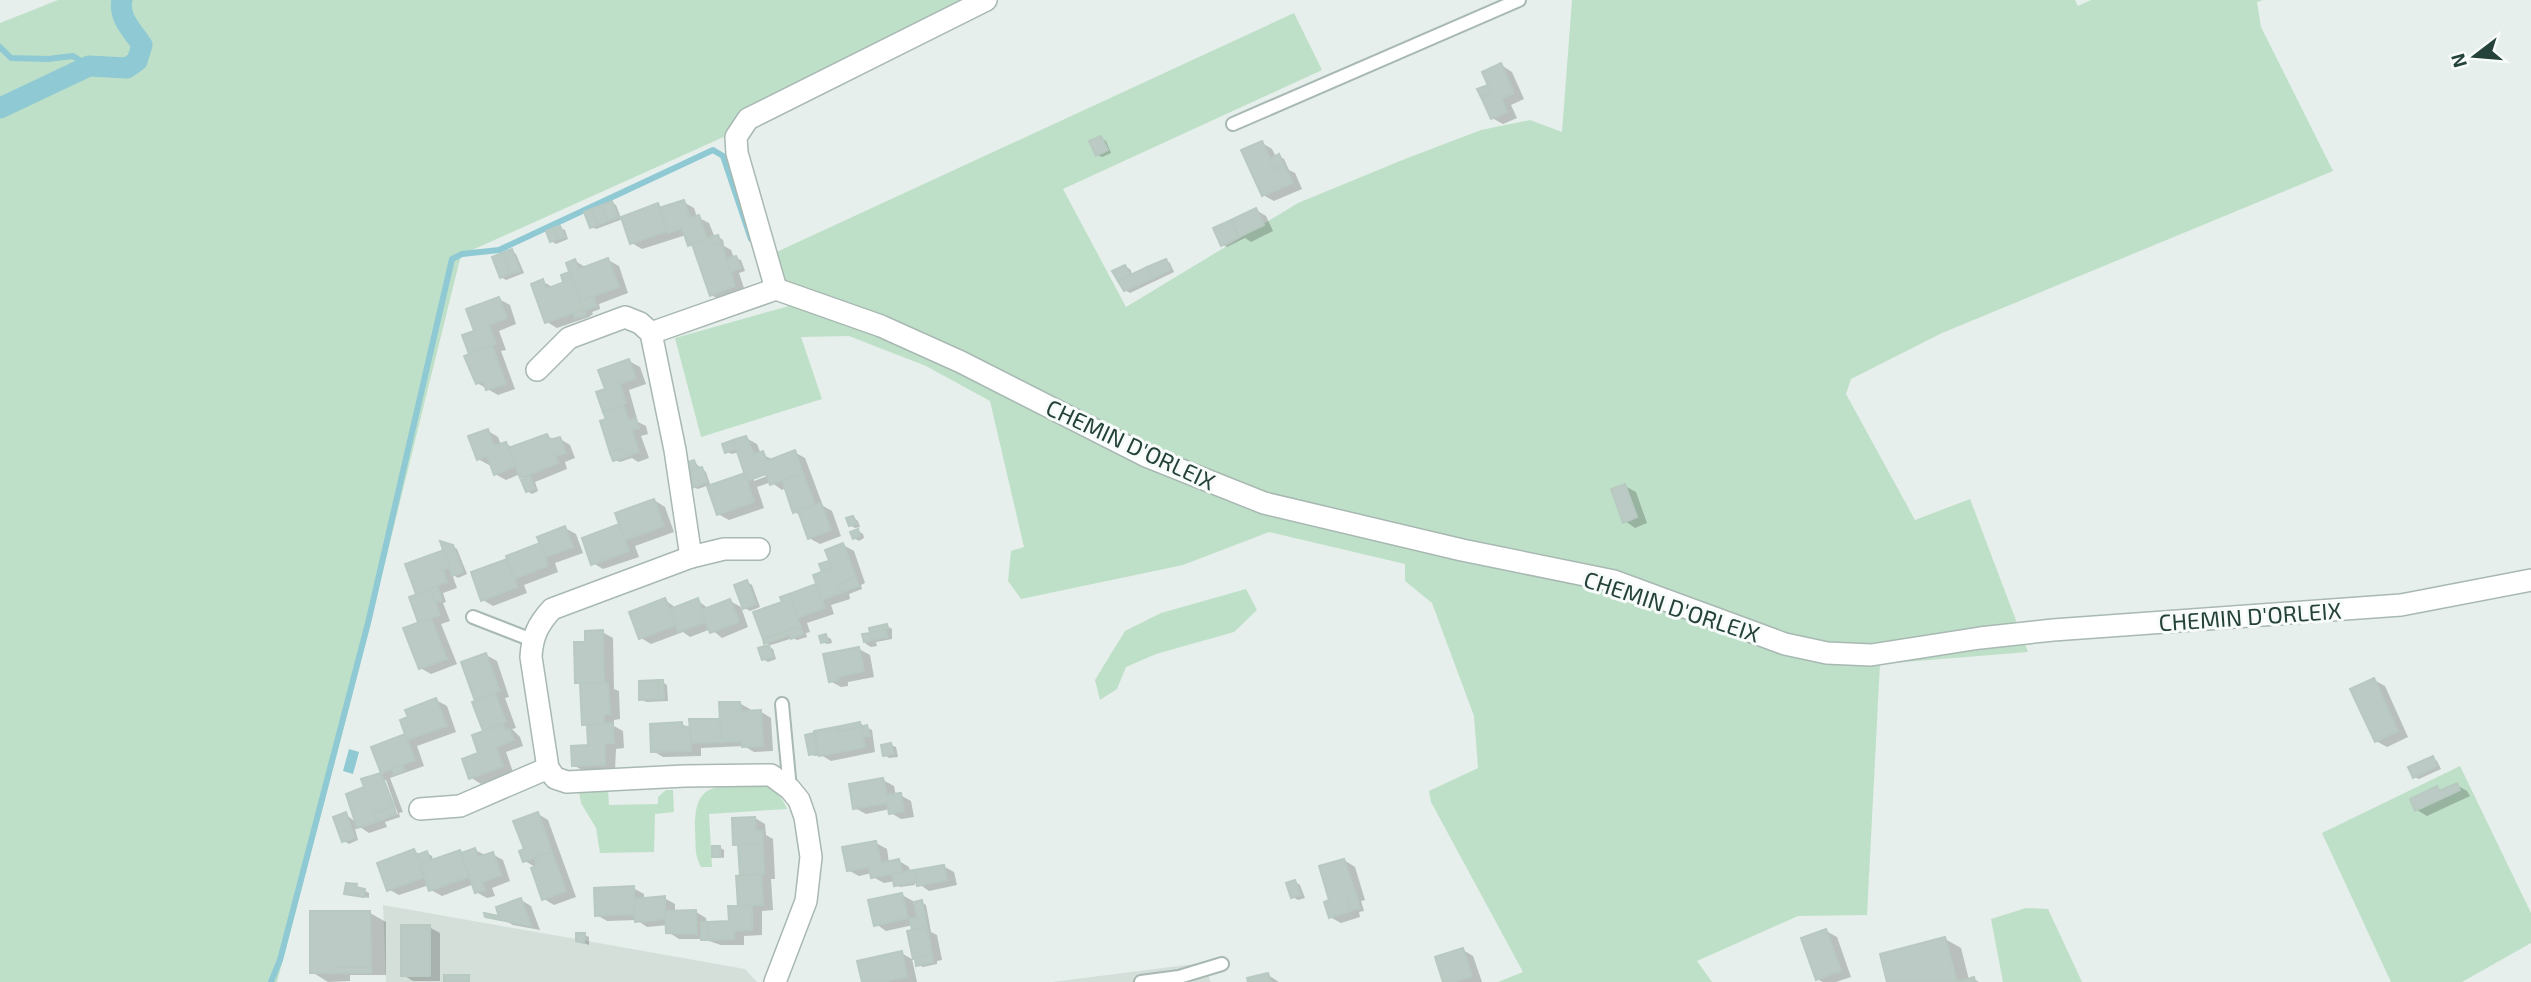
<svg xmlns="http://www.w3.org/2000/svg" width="2531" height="982" viewBox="0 0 2531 982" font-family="'Exo 2',sans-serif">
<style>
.built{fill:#d4dfda}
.green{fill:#bfe0c8}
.water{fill:#8ec9d4}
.shadow{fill:#0003;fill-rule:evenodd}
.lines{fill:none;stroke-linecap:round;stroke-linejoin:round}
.stream{stroke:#8ec9d4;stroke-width:6}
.canal{stroke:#8ec9d4;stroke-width:21}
.building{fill:#bbcac4;stroke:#b8c9c2;stroke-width:2}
.service-casing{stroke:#a8b8b2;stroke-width:16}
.minor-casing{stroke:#a8b8b2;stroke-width:24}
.service{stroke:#fff;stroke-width:12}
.minor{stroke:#fff;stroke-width:21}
.labels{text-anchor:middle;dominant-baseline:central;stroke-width:6;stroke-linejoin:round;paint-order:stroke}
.street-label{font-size:23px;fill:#24423a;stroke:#f7fbf9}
</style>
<rect width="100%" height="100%" fill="#e6efeb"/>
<g class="built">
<polygon points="383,905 745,969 757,982 386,982"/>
<polygon points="1202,963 1211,982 1052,982"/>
</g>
<g class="green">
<polygon points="58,0 979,0 737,131 461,255 351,700 277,982 0,982 0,23"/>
<polygon points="1572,0 2075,0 2078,6 2091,0 2263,0 2257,2 2261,27 2333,171 1942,333 1851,379 1846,394 1915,520 1970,499 2028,652 1880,664 1867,915 1798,916 1697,961 1712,982 1498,982 1523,972 1431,802 1429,791 1478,768 1474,716 1432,603 1405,581 1405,564 1269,532 1183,565 1021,599 1008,581 1011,551 1024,547 990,401 926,366 849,336 801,337 822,399 701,437 675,338 789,306 770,255 1294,13 1322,70 1063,189 1126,307 1298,203 1405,159 1481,130 1530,120 1562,132"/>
<polygon points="1246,589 1257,610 1234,632 1156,654 1126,667 1117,689 1100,700 1095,680 1125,631 1161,613"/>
<polygon points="2460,766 2531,913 2531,943 2462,982 2391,982 2322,833"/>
<path d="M762 785C774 789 782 796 787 809L709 814 712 867H701C694 855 696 843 695 830 694 777 719 788 762 785Z"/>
<polygon points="608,790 609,805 658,804 658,797 666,790 673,790 674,812 655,814 654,852 600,853 596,828 581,803 579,792"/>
<polygon points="2026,908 2048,909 2082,982 2003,982 1991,919"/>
</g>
<polygon class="water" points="349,749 359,752 353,774 343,771"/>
<g class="shadow">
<polygon points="1501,65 1512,72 1524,99 1511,105 1517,118 1503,124 1492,118 1490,86"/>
<polygon points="1101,138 1106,141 1111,153 1102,157 1097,155"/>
<polygon points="1262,143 1272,149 1276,157 1279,156 1284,159 1289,170 1295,173 1302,189 1274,201 1263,195"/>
<polygon points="683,202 694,208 697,217 709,223 715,238 718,237 723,240 724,246 731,250 734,258 741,260 745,271 739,273 745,291 722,301 711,295 695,247 690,244 686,235 642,249 632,243 623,219 596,229 592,227 612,203 616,205 621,218 658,205 663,209"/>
<polygon points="1256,210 1266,216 1273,231 1251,242 1245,238 1227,247 1222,244"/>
<polygon points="560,228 565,230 568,239 556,244 551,241"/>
<polygon points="512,251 516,254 524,273 506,280 501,277"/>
<polygon points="608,260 619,266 628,293 599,304 600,309 592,312 593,314 589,317 557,328 547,322 542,281 554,288 568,283 565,281 569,273 573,276 575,261 587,268"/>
<polygon points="1166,261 1170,263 1174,272 1130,293 1125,290 1115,272 1125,267 1130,269 1133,276"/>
<polygon points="499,299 510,305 516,324 499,331 506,350 501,351 515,389 498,395 477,383 471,355 464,336 476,332"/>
<polygon points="629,361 640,367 646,384 629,390 638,422 646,426 648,434 641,436 649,458 638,462 632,458 620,462 615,460 608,420 607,390"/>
<polygon points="488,431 498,437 501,445 506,444 514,448 547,436 555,440 560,439 570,445 575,458 565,462 567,469 535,482 538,491 532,494 527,491 526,480 520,474 506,480 495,474 492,464 489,465 478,459"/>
<path d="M746 438 757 444 761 454 774 460 794 452 805 458 823 506 832 511 841 536 820 544 809 538 801 516 795 512 786 488 782 490 771 482 757 487 764 508 729 520 718 514 709 485 698 489 693 487 688 464 694 462 706 472 711 487 747 475 739 452 732 454 727 452 724 445ZM774 470 775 473 754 481V477Z"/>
<polygon points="1625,486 1636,492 1647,523 1635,528 1625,521"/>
<polygon points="654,500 665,507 674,532 635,546 639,557 603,569 593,563 585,539 622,525"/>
<polygon points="853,518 858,521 860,527 855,528 850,525"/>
<polygon points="565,528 576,534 583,553 555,563 558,572 524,585 527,593 493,606 483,600 473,573 509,560 542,544"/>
<polygon points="858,531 863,534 864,538 859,541 854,538"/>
<polygon points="843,545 854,551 865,583 861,585 862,589 849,594 850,599 831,605 834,614 807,623 810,632 806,633 807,637 797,640 793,638 771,645 766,643 784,603 782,598 818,585 826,572 821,565 831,562"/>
<polygon points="452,546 457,549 467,574 458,578 452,574 457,588 443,593 446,602 443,603 450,621 441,624 457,664 431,674 420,668 421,623 411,598 418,595 407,565 446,551"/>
<polygon points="747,582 752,585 760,607 750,611 745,608"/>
<polygon points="665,600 676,608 697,600 709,609 730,601 741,607 748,627 722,638 711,629 690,637 683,632 651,644 641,638"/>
<polygon points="887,626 892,629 892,639 876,642 877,646 871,647 866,644 864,636 872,634 871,630"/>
<polygon points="602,632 613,638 614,689 619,691 620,719 614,720 614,726 623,731 624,748 616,749 615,770 584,771 573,765 590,747 589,727 584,724 582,685 577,682 587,644"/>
<polygon points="826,636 831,639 832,643 827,644 822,642"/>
<polygon points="769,647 773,649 776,659 768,662 763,659"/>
<polygon points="859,649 870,655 874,677 848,682 848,686 841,687 830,681"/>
<polygon points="486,655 497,661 509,697 505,698 516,728 512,729 520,737 523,746 506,752 513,772 481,784 470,777 480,754 485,732 463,663"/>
<polygon points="2374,680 2385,686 2408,737 2387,747 2376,741"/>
<polygon points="662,682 667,685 668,701 646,702 641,699"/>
<path d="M436 700 447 706 456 732 417 746 424 766 390 778 403 812 399 813 400 817 385 822 387 827 369 833 360 827 355 829 358 840 349 844 344 841 345 814 357 823 366 788 363 781 383 774 373 748 407 735ZM382 780H386L398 814 395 815Z"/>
<polygon points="739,703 750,709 750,712 761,712 771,718 773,751 754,752 744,746 701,748 701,756 663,757 653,751 682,724 692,729 722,720"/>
<polygon points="859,723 872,730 875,752 831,761 821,755 815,756 810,754 814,735 817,737"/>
<polygon points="891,745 896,747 898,757 889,758 885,755"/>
<polygon points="2433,758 2437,761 2441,769 2419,779 2414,777"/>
<polygon points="883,780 894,786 896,796 900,795 911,801 914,817 901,819 891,813 890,809 866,814 855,808"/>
<polygon points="2457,785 2467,791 2470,796 2427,816 2417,810 2437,788 2442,791"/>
<polygon points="538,814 548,820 576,897 554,905 544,899 537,868 525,861"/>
<polygon points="755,818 765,824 766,835 773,839 775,879 771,879 773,910 762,911 762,935 744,936 744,945 721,945 703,939 679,939 668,932 668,925 647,927 637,920 607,921 597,915 633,888 644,894 644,900 664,898 675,904 675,913 696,912 706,918 707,923 731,923 740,908 740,846 735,844"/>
<polygon points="876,843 887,849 889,863 899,861 909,867 910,872 943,866 954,872 957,885 929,891 919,884 917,873 913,873 915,885 900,887 896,885 895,881 884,883 873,877 872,873 859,876 848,870"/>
<polygon points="719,847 724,850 724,858 714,856"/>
<polygon points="475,850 487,856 492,854 503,860 510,881 492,888 495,896 487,898 476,892 474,884 442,896 431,890 429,885 399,895 388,889 414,851 421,855 427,853 432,856 433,861 460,852 463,854"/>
<polygon points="1344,860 1355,867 1365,900 1361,901 1364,911 1359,912 1360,917 1341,923 1330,917 1331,901"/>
<polygon points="1295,882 1300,885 1305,898 1298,900 1293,897"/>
<polygon points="356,886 369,893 369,898 346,893"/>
<polygon points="902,895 913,901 913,904 921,902 926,905 931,932 937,935 942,960 937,961 937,964 923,967 918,965 917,931 913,925 886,931 876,924"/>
<polygon points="521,900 531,906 540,930 513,925 502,919 503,921 487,916 501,918"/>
<polygon points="370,913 386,922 386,975 350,975 350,981 328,982 312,972"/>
<polygon points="429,927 440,933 440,981 413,981 403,975"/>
<polygon points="1826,931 1837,937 1851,977 1836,982 1823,982 1817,979"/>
<polygon points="585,935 589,937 589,945 577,940"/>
<polygon points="1945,939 1961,948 1969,980 1974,979 1979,982 1889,982"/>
<polygon points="1463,950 1473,956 1482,982 1445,982"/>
<polygon points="901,953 912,959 917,982 864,982"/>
<polygon points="1268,975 1279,982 1250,982"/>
</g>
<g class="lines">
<g class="stream">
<polyline points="0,47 11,58 48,59 73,56 89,66"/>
<polyline points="271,982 280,960 368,623 452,259 462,254 499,250 713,150 723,156 751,239"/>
</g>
<path class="canal" d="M0 108 89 66 127 68 137 61 142 45C133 31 118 18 122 0"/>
</g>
<g class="building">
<polygon points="1501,63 1514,93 1502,99 1507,112 1491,119 1481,97 1491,92 1482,72"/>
<polygon points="1488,85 1491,92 1481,97 1477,89"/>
<polygon points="1101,136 1108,150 1096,156 1089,141"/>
<polygon points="1262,141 1275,169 1284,165 1293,183 1262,196 1241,150"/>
<polygon points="1279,154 1284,165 1275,169 1270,159"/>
<polygon points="684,200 690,218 699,215 707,239 688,246 682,228 668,233 659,208"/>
<polygon points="612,201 618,217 608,221 602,205"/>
<polygon points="658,203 667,231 630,244 621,217"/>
<polygon points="602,205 608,221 598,225 591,209"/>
<polygon points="1256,208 1264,225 1239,237 1231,220"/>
<polygon points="591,209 598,225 590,228 584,212"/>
<polygon points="1231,220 1239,237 1221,246 1213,228"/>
<polygon points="560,226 565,237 558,239 553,228"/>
<polygon points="553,228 558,239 550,242 546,231"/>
<polygon points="718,235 721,242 713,245 711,237"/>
<polygon points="711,237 713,245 721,242 735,286 710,296 692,244"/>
<polygon points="512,249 520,271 510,274 502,253"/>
<polygon points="502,253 510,274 500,278 492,257"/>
<polygon points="736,256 741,268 731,272 726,259"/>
<polygon points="608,258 619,287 580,301 566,263 575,259 579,269"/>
<polygon points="1166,259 1171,269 1153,278 1147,267"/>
<polygon points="1125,265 1130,275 1118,281 1112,271"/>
<polygon points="1147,267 1153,278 1124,291 1118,281"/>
<polygon points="569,272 572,279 563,282 561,275"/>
<polygon points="543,279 546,289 572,279 583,309 545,323 531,284"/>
<polygon points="593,296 597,306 584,311 580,301"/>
<polygon points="499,297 507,318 489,325 496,344 469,354 462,335 474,331 466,309"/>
<polygon points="583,309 586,315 575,318 573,313"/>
<polygon points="492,345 506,384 486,390 483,381 476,384 464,356"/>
<polygon points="629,359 636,378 620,384 626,403 603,412 596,392 605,389 598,370"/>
<polygon points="623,404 629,421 635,418 639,428 632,430 639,452 626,457 622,448 610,453 600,421 606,419 603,412"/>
<polygon points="488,429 494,446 506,442 516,466 494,475 487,456 477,460 468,436"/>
<polygon points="547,434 550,440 560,437 566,453 555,456 558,463 520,478 508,448"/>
<polygon points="746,436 754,455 763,451 767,461 795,450 803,473 770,485 766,474 747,481 733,440"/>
<polygon points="733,440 736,449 725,453 722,444"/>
<polygon points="622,448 626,457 613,461 610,453"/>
<polygon points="694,460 697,468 688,472 686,463"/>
<polygon points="702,467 707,482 692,488 688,472"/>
<polygon points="745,473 754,502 717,515 707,486"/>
<polygon points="803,473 815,505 793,513 782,480"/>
<polygon points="530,476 535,489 526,492 521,480"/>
<polygon points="1625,484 1637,517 1623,523 1611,489"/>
<polygon points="654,499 664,526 625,540 615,513"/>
<polygon points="821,503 831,530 808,539 798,511"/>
<polygon points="853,516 857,524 849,526 846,518"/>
<polygon points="619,524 629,551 591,565 582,538"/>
<polygon points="565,526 573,547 545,557 537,537"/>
<polygon points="858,529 860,536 853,539 850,532"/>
<polygon points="440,541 453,545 463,572 452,576"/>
<polygon points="540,543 548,566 514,579 506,556"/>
<polygon points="843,543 856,577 837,584 841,593 822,600 813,575 832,568 825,550"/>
<polygon points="444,550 450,567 443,570 447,582 416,594 405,564"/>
<polygon points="507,559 517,587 481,601 471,572"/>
<polygon points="829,561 832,568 822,572 819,564"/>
<polygon points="856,577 859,586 841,593 837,584"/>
<polygon points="747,580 756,604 743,609 734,585"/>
<polygon points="816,584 825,608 797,618 789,594"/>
<polygon points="437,586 442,600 436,602 430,589"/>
<polygon points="430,589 440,615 418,622 409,597"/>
<polygon points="789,594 800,626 763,639 753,612 782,602 780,597"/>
<polygon points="665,598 676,625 639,639 629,612"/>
<polygon points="698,598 706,622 678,632 670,609"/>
<polygon points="730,599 739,622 710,633 701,610"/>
<polygon points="431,618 447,659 419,669 403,628"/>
<polygon points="887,624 888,628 870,633 869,628"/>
<polygon points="800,626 803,634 791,639 789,635 764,644 763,639"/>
<polygon points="886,629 887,637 872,640 870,633"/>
<polygon points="603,630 604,683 575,683 574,642 585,642 585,631"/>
<polygon points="870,633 872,640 864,642 862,634"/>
<polygon points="826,634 828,641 821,643 819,636"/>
<polygon points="769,645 773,657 762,660 758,648"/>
<polygon points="859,647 864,671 838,677 839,680 829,682 823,654"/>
<polygon points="486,653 500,691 475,701 461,662"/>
<polygon points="2374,678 2398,731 2375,742 2350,689"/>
<polygon points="658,680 663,680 664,699 659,699"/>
<polygon points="658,680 659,699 639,700 639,681"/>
<polygon points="580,683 608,683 610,714 604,714 604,724 582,725"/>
<polygon points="495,693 506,722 483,731 472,702"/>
<polygon points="436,698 447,726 407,740 400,720 408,717 405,710"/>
<polygon points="719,702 740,702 741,711 761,710 763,746 742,747 742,741 721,742"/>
<polygon points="689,719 720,719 721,742 691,743"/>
<polygon points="682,722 682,727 690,727 691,751 651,752 650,724"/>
<polygon points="860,722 861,727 837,732 836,727"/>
<polygon points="613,723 614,743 605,743 605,765 572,766 571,746 588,745 587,725"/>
<polygon points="503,724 505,730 509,729 514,740 496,747 503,766 469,779 462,759 478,753 472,735"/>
<polygon points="867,725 870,736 863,737 861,727"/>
<polygon points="836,727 837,732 861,727 865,747 819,756 814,731"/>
<polygon points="814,733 818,753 809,755 805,735"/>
<polygon points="405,734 415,760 381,773 371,747"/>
<polygon points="891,743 894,754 883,756 881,745"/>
<polygon points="2433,756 2437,766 2413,778 2408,767"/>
<polygon points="402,765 405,770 394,775 392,769"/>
<polygon points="381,773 394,806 374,813 377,822 357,828 346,794 364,787 361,779"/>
<polygon points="883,778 887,795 901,793 904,811 889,814 887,803 853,809 849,784"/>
<polygon points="2457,783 2460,790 2415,811 2410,799 2437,786 2439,791"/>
<polygon points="394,806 396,814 377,822 374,813"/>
<polygon points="346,812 355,838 342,842 333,817"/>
<polygon points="538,812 552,852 523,862 519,851 524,849 513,821"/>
<polygon points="755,817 756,831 763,831 763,843 733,845 732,818"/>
<polygon points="876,841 881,863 899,859 902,872 871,878 869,867 847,871 842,847"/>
<polygon points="763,843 764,874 740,876 738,845"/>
<rect x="712" y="846" width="8" height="11"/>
<polygon points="475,848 478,857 493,852 501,875 482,882 485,890 475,893 461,853"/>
<polygon points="414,849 425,877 387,891 377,863"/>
<polygon points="460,850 469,877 429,891 420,864"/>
<polygon points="427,851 430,860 420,864 417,855"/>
<polygon points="552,852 566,891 542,900 531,868 537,866 534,858"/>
<polygon points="1344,859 1356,894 1346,897 1350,911 1329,918 1324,902 1329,900 1319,866"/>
<polygon points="944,865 947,880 917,886 914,870"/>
<polygon points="914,870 916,882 894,886 892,874"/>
<polygon points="761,874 763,905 738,906 736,876"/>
<polygon points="1295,880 1301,895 1291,898 1286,883"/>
<polygon points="346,883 357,884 356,887 365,889 364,897 344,894"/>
<polygon points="634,886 635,914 595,916 594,888"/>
<polygon points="902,893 908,918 874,926 868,900"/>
<polygon points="1356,894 1360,908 1350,911 1346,897"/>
<polygon points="665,896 665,919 635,922 634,899"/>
<polygon points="521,898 531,926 500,920 496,907"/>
<polygon points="922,900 925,916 917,918 914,902"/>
<polygon points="728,906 752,906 752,930 734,931 734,939 709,940 708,922 729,921"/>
<polygon points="696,910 697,934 666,933 665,911"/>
<polygon points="310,911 370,911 371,967 334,967 334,973 310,973"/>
<polygon points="484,913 499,916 500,920 485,917"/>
<polygon points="925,916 927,927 912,930 910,919"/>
<polygon points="701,922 708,922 709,940 701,940"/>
<rect x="401" y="925" width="29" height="51"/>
<polygon points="927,927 932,954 913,959 907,931"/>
<polygon points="1826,929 1841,971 1816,980 1801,938"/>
<polygon points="576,933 585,933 584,943 576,941"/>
<polygon points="1945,937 1957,982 1887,982 1880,954"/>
<polygon points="1463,948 1472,976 1454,982 1443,982 1435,957"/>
<polygon points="902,951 907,977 883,982 862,982 857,961"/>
<polygon points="932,954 933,962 916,966 915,958"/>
<rect x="334" y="967" width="37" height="6"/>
<polygon points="1268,973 1271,982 1248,982 1247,978"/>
<rect x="444" y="975" width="25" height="7"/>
<polygon points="1974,977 1975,982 1956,982 1957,982"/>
</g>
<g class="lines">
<defs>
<g id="service">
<polyline points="1233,124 1519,0"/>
<polyline points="473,617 532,640"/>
<polyline points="782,704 790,789"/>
<polyline points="1141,982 1179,977 1222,964"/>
</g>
<g id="minor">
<polyline points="776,289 881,326 961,362 1146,456 1264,503 1462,550 1614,581 1785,644 1827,653 1871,655 1980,638 2053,630 2401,605 2531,580"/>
<polyline points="776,289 737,153 736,137 748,119 986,0"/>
<polyline points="537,370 569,338 625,317 640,323 651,333"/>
<polyline points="691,557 675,450 651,333 776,289"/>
<path d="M548 768 531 657C532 637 538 624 552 609L691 557 724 549H759"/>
<polyline points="420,809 460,806 548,768 555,778 567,782 684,776 771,775 790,789 799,800 805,817 811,857 806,901 775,982"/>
</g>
</defs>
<use href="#service" class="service-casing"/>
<use href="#minor" class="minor-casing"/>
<use href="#service" class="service"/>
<use href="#minor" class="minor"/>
</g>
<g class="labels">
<g class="street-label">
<text transform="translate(1131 444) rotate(25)">CHEMIN D'ORLEIX</text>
<text transform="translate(1672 606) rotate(18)">CHEMIN D'ORLEIX</text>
<text transform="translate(2250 616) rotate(-4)">CHEMIN D'ORLEIX</text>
</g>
</g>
<g transform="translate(2475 56) rotate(254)" stroke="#f7fbf9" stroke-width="5" paint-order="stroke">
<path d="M0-5L12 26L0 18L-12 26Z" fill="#24423a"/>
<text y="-10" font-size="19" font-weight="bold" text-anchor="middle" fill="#24423a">N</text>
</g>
</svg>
